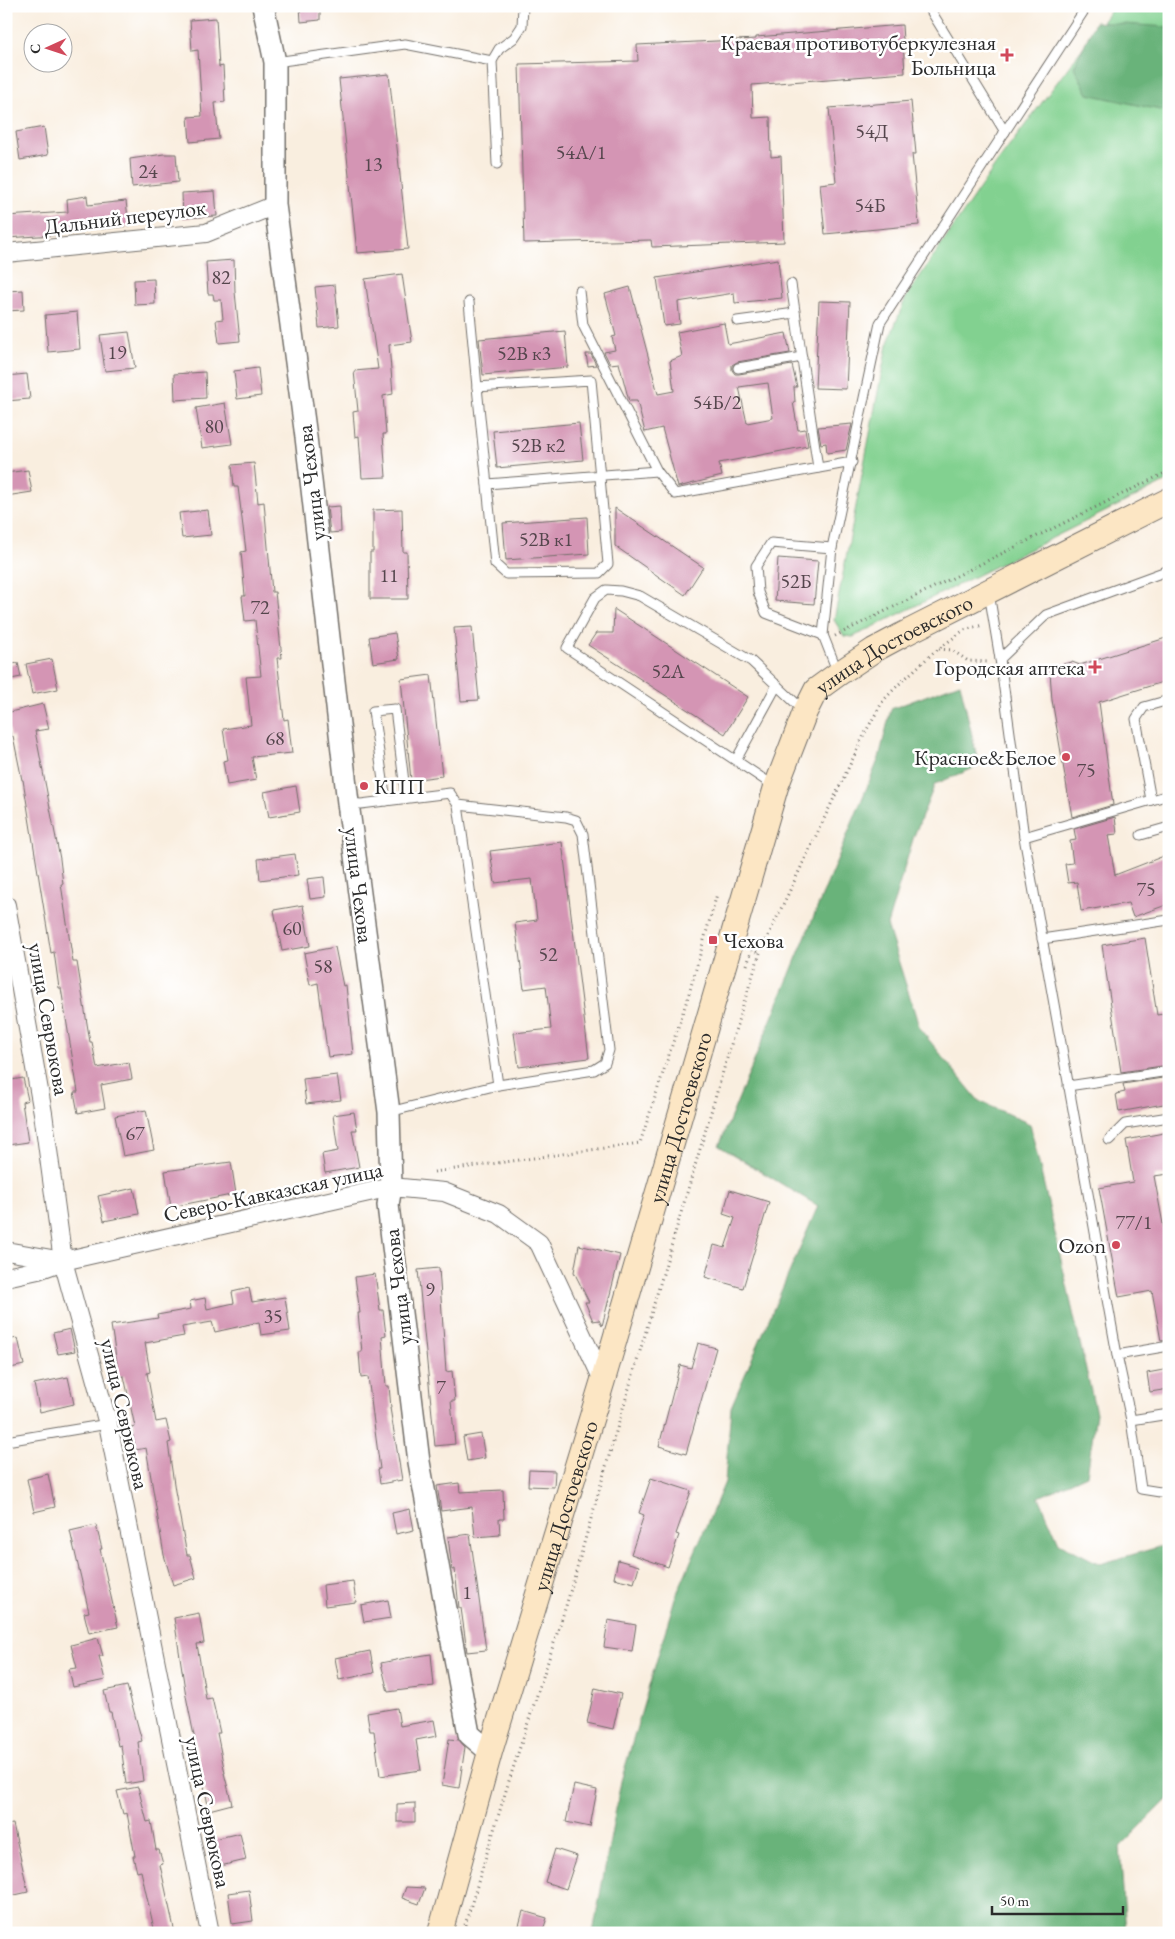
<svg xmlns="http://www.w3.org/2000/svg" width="1175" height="1939" viewBox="0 0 1175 1939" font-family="'EB Garamond',serif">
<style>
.green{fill:#82d190;stroke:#567e5e}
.forest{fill:#69b37a;stroke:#4a6f52}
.building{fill:#d495b4;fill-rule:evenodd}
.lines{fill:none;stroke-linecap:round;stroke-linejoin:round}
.service-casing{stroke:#736f6a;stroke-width:11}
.minor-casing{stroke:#736f6a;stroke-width:20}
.tertiary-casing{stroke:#736f6a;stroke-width:24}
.secondary-casing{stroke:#736f6a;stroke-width:26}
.path{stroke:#736f6a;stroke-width:3;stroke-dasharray:1 4;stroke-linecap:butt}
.service{stroke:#fff;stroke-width:9}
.minor{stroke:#fff;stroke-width:18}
.tertiary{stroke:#fff;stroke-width:21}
.secondary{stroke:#fce6c4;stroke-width:24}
.poi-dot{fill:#d1495b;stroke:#fff;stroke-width:2}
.labels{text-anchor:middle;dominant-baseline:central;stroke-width:5;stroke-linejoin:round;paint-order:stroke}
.number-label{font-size:20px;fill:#55464d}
.poi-label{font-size:22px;fill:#2b2b2b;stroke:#fff;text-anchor:end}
.street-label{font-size:22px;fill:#2b2b2b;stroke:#fff}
</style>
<rect width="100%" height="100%" fill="#fff"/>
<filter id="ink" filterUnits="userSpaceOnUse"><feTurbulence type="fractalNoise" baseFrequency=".02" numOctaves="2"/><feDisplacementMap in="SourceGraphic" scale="10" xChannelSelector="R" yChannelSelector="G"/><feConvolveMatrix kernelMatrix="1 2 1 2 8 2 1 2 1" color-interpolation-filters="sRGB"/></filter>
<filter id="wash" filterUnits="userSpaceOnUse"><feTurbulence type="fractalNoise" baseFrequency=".0096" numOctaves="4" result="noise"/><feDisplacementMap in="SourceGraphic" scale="20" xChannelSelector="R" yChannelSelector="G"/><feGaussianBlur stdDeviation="1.12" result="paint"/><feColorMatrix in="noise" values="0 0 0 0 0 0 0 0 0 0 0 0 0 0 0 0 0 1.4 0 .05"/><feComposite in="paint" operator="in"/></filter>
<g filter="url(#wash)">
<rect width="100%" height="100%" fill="#f9eedf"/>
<polygon class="green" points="1114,6 1169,6 1169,480 853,637 844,636 834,620 887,345 906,297 996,164"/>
<g class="forest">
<polygon points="1095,22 1167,27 1169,25 1169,112 1088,94 1074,67"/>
<polygon points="960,683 979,766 935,784 914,836 887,925 920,1029 979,1101 1030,1124 1096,1413 1087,1475 1039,1497 1059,1543 1100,1564 1169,1544 1169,1798 1120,1847 1126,1933 593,1933 621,1781 675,1598 725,1482 731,1407 818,1206 719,1146 879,758 891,709"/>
</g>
<g id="blocks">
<g class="building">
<polygon points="300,6 320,6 320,20 301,22"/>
<polygon points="216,18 219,67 223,66 225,102 215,103 219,139 190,142 188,117 202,116 198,50 192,51 190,20"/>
<polygon points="902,25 905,73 752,85 753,118 770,117 771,157 781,156 784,242 652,247 651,240 524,243 519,64 638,61 637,45 756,39 756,37"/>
<polygon points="389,74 408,249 357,253 339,79"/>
<polygon points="911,101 916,154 912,154 919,225 825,234 820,184 836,182 829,108"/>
<polygon points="44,127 48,155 20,160 16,132"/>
<polygon points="164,154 176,154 178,182 132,187 130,159"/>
<polygon points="215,191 217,216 183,218 182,193"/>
<polygon points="87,196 88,205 126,201 129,226 101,229 101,226 55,231 55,235 6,238 6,216 68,212 67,199"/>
<polygon points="778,259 782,298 735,303 734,293 678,302 680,324 664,326 657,278"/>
<polygon points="234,260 235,292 240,341 219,343 216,320 223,319 221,300 214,300 213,294 208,294 206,262"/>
<polygon points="402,274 412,342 389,345 393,394 383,396 386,434 383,434 386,477 362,478 359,436 355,437 353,412 358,411 354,371 378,369 365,279"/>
<polygon points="154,279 155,304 135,305 134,280"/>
<polygon points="335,285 339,326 319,328 315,287"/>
<path d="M630 287 658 394 674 391 670 361 682 356 677 332 724 323 728 344 786 333 790 353 737 362 732 365V370L735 374H739L792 365 797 387H794L795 402H793L798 430 805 429 808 446 719 463 722 476 678 487 662 428 645 432 637 401H629L619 363 610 364 604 352 615 350 612 337 616 336 605 294ZM768 383 773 418 747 423 739 387Z"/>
<polygon points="23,290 24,310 6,311 6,291"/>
<polygon points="819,301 850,302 846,389 815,388"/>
<polygon points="77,312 80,349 48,352 45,315"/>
<polygon points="565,331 568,367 483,375 479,339"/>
<polygon points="129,332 135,368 105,371 100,335"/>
<polygon points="586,354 591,354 596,365 588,366"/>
<polygon points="258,368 261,396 237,399 234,371"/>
<polygon points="205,372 206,398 175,400 174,374"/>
<polygon points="27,374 30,399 6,401 6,376"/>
<polygon points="225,403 232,444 202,448 196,408"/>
<polygon points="579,423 583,460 497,468 493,431"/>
<polygon points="852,424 846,450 827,453 826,443 821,444 818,427"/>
<polygon points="254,463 258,503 264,502 272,592 275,592 282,658 277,658 284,720 288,719 292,753 252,757 256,780 227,785 223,761 228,760 223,729 251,725 246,677 261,676 255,620 245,621 242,596 245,596 241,552 246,551 238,487 234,487 232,465"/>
<polygon points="28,470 32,492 6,496 6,473"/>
<polygon points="340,506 341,532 330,533 327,507"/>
<polygon points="615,508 703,567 685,595 615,546"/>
<polygon points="402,509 403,552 407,552 408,599 370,599 370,552 373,552 373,510"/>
<polygon points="208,510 211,535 182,538 179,513"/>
<polygon points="587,517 589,554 506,560 503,523"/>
<polygon points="778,558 818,561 814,604 775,601"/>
<polygon points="614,609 748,697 725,734 588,645 596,633 613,633"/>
<polygon points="472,627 479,700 461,701 454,628"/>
<polygon points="395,633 399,659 373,663 369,637"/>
<polygon points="1169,637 1169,680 1099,702 1113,805 1072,817 1052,700 1050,672 1060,665 1072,662 1080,665"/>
<polygon points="52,659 58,689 32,694 26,664"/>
<polygon points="18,663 21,677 6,680 6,665"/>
<polygon points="431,675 442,776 411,780 401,679"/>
<polygon points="43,704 49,729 35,731 60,859 63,884 61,884 73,962 77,962 90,1042 92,1042 97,1068 129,1062 132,1079 101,1085 105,1108 78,1113 74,1092 78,1092 61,988 59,988 54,952 51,953 23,780 22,780 13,736 11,737 6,713"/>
<polygon points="296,786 300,812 269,817 264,792"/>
<polygon points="1115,817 1117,834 1108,835 1115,875 1169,854 1169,904 1133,917 1128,903 1081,911 1077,882 1068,883 1065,864 1073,863 1070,841 1076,840 1074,829"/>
<polygon points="562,842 589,1058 519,1067 514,1033 551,1029 546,986 524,989 515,923 537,920 532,879 495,883 490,851"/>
<polygon points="295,854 298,875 260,880 258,859"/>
<polygon points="324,877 326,897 310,899 307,879"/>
<polygon points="303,905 310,946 282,951 274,910"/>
<polygon points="1145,938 1157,1015 1169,1013 1169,1065 1121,1072 1102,945"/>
<polygon points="335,947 343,986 346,985 353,1054 328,1057 318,983 310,985 304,953"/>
<polygon points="337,1075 341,1100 306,1104 303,1079"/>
<polygon points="1169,1077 1169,1103 1119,1112 1116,1094 1125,1092 1123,1084"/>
<polygon points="23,1078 28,1100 22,1102 28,1142 8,1145 6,1130 6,1081"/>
<polygon points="146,1110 154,1150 123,1156 115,1116"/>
<polygon points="354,1112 357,1130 352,1130 359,1167 325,1173 322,1154 338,1151 333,1115"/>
<polygon points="1169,1132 1169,1174 1154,1176 1169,1256 1169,1340 1161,1341 1152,1291 1119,1297 1099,1188 1133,1182 1126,1140"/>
<polygon points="231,1162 236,1194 171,1207 165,1171"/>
<polygon points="134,1188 139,1214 104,1221 98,1196"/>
<polygon points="730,1190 769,1202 743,1288 705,1277 714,1245 725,1248 735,1218 723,1214"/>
<polygon points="579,1245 620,1255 602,1326 599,1320 593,1321 585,1302 589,1302 574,1272"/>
<polygon points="439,1268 446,1372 452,1371 455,1401 451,1401 455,1444 435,1446 418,1270"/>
<polygon points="375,1274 380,1310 383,1310 386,1335 382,1336 386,1386 389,1386 391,1408 390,1408 402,1480 380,1484 378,1469 380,1469 368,1377 361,1378 359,1352 362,1352 358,1313 360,1313 355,1277"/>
<polygon points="249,1288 252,1302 285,1297 290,1331 261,1335 259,1322 215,1332 212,1322 182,1327 184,1336 145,1343 150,1372 147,1373 156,1422 166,1420 171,1442 168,1443 175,1491 187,1555 190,1555 196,1578 173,1585 164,1555 146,1448 136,1450 131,1428 135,1427 124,1376 119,1377 111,1325 158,1318 157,1315 191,1309 190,1301 205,1298 207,1309 234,1303 232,1292"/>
<polygon points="70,1329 75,1351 58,1354 53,1333"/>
<polygon points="18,1338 24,1365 6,1369 6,1340"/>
<polygon points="698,1343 716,1348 686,1454 659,1446 680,1365 691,1368"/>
<polygon points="1169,1369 1169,1389 1150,1392 1147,1373"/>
<polygon points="68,1377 74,1404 40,1412 34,1384"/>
<polygon points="481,1434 485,1458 467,1461 463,1437"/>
<polygon points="529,1470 555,1471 554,1487 528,1486"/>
<polygon points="48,1474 55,1507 34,1512 27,1479"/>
<polygon points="651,1478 691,1491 676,1534 679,1535 668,1567 631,1554 644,1515 639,1513"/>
<polygon points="459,1483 460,1492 503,1490 504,1519 499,1519 500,1535 475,1537 472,1507 441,1511 437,1486"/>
<polygon points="410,1509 414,1530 396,1534 392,1513"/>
<polygon points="96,1525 102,1549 100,1549 118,1627 89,1633 84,1613 89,1612 70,1531"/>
<polygon points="470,1534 486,1650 467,1652 461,1608 459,1608 455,1569 452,1570 448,1537"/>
<polygon points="618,1560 639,1566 634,1583 614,1578"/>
<polygon points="353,1581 356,1602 325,1606 323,1585"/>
<polygon points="388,1600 391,1618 364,1622 361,1605"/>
<polygon points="199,1613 204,1643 197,1644 206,1699 212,1698 220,1733 217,1733 225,1773 224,1773 232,1804 209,1810 186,1696 174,1618"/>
<polygon points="608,1620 636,1625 632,1651 604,1647"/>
<polygon points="98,1638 103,1656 99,1656 105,1680 73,1687 69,1669 77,1668 71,1645"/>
<polygon points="370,1651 374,1673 339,1680 335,1658"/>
<polygon points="431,1654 434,1686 388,1692 381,1663 406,1658"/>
<polygon points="127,1686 142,1741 138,1742 143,1781 126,1784 121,1745 118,1746 111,1712 109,1712 104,1691"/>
<polygon points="595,1688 621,1694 613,1729 587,1723"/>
<polygon points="397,1708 400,1726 434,1720 437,1736 416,1740 421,1770 380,1776 374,1731 370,1731 367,1713"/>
<polygon points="449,1739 459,1740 465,1747 459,1788 442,1785"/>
<polygon points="574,1785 597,1790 590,1827 566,1822"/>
<polygon points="138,1787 147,1822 151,1821 156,1850 159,1850 163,1864 160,1865 175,1933 155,1933 141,1871 137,1872 133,1856 135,1856 127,1813 123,1814 117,1791"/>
<polygon points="415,1803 415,1822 397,1822 397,1804"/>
<polygon points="13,1824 28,1892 6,1897 6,1825"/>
<polygon points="240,1833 246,1860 220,1866 214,1839"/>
<polygon points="555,1849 577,1856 566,1889 545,1882"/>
<polygon points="406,1887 425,1888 419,1904 402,1898"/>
<polygon points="249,1890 253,1921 232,1924 228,1893"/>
<polygon points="523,1911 547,1918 542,1933 517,1933"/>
</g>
</g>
</g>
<g filter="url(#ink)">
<use href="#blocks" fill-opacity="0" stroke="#736f6a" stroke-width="1"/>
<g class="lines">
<defs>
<g id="service">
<polyline points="928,6 1005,132"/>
<polyline points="275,62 405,44 492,61"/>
<polyline points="497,164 492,61 499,49 514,38 522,26 523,6"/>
<polyline points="791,284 818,468"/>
<polyline points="579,291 583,325 657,471"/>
<polyline points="469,302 477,387"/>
<polyline points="737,321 795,313"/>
<polyline points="738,368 802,357"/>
<polygon points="591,380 608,564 599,573 506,574 495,564 477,387"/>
<polyline points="487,484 657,471 675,494 852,462"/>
<polyline points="989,593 1000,659 1024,837 1117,1355 1131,1420 1141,1489 1160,1492 1169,1490"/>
<polyline points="823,635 766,613 758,592 756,566 771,543 832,548"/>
<polyline points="1000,659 1046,615 1169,570"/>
<polyline points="838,673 823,635 832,548 880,323 1087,6"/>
<polyline points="736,760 777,685"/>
<polyline points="774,786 567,648 595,598 606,590 621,591 640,596 751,661 803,710"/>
<polyline points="1151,800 1136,719 1144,707 1169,700"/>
<polyline points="386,801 373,711 395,709 406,798"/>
<polyline points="349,803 361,804 450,793 458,805 498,1085"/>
<polyline points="1141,835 1169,827"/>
<polyline points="1024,837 1169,795"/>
<polyline points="1042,939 1169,920"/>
<polyline points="1068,1086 1169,1071"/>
<polyline points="389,1112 498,1085 594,1070 605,1063 609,1050 583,834 576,820 566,817 458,805"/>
<polyline points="1109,1140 1125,1124 1169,1117"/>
<polyline points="1117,1355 1169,1346"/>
<polyline points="1131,1420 1169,1414"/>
<polyline points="6,1441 108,1424"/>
</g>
<g id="minor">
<polyline points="6,253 206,233 275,205"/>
<polyline points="6,905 43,1113 63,1261 108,1424 210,1933"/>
<polyline points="6,1251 63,1261"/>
<polyline points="6,1277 38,1270 63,1261 391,1187 444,1192 499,1214 539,1243 603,1380"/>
</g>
<polyline id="tertiary" points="263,6 275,62 275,205 306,437 348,803 389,1112 391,1187 388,1205 419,1462 469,1734 490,1752"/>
<g id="secondary">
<path id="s1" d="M440 1933 490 1752 603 1380 776 787 805 712 816 690 838 674 874 650 902 635 1169 500"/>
</g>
</defs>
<use href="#service" class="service-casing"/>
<use href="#minor" class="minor-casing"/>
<use href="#tertiary" class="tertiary-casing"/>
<use href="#secondary" class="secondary-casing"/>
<g class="path">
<polyline points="835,636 1169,471"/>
<polyline points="939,649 952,650 968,661 989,662"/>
<polyline points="747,965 752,950 760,953"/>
<polyline points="434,1172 640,1143 688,997 717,894"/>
<polyline points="465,1925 508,1784 566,1606 613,1442 741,1011 760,953 866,731 883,701 897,686 933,653 964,630 983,625"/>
</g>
<use href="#service" class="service"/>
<use href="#minor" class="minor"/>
<use href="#tertiary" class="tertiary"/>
<use href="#secondary" class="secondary"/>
</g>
</g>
<g class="poi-dot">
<path d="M1004.5 47.5h5v5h5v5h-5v5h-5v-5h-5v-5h5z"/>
<path d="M1092.5 659.5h5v5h5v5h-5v5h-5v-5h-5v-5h5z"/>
<circle cx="1066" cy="757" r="5"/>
<circle cx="364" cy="786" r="5"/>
<rect x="708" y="935" width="10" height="10" rx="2.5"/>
<circle cx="1116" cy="1245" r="5"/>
</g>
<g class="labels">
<g class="number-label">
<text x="872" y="131">54Д</text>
<text x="581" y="152">54А/1</text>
<text x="373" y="164">13</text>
<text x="148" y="171">24</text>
<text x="870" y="205">54Б</text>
<text x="221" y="277">82</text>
<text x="117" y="352">19</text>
<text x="524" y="353">52В к3</text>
<text x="717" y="402">54Б/2</text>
<text x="214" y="426">80</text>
<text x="538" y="445">52В к2</text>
<text x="546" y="539">52В к1</text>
<text x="389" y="575">11</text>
<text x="796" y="581">52Б</text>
<text x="260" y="607">72</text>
<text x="668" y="671">52А</text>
<text x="275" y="738">68</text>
<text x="1086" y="770">75</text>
<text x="1146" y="889">75</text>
<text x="292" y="928">60</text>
<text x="548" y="954">52</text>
<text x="323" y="966">58</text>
<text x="135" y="1133">67</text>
<text x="1134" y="1222">77/1</text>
<text x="430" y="1289">9</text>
<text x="273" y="1316">35</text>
<text x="441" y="1387">7</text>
<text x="467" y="1592">1</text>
</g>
<g class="poi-label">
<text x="996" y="42">Краевая противотуберкулезная<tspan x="996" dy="25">Больница</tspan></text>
<text x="1085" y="667">Городская аптека</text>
<text x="1056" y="757">Красное&amp;Белое</text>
<text x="374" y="786" text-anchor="start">КПП</text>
<text x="723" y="940" text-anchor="start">Чехова</text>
<text x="1106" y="1245">Ozon</text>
</g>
<g class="street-label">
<text transform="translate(125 217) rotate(-7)">Дальний переулок</text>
<text transform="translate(311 483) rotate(-97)">улица Чехова</text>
<text stroke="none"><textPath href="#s1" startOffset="1390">улица Достоевского</textPath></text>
<text transform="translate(359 885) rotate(83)">улица Чехова</text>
<text transform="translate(49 1019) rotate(80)">улица Севрюкова</text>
<text stroke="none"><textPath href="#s1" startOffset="850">улица Достоевского</textPath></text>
<text transform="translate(273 1192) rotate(-12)">Северо-Кавказская улица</text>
<text transform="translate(398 1287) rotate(-97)">улица Чехова</text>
<text transform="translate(125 1414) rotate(77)">улица Севрюкова</text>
<text stroke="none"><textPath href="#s1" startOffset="445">улица Достоевского</textPath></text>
<text transform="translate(208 1812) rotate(78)">улица Севрюкова</text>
</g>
</g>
<rect width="1175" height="1939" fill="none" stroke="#fff" stroke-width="25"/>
<g transform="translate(48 48) rotate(267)"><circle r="24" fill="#ffffff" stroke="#aaaaaa"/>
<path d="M0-4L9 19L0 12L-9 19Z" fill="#d1495b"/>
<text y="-8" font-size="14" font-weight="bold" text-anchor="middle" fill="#2b2b2b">С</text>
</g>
<path d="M992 1906v8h131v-8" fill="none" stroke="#2b2b2b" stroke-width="2.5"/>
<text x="1000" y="1906" font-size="15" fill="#2b2b2b" stroke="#ffffff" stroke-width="4" paint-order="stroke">50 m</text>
</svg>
